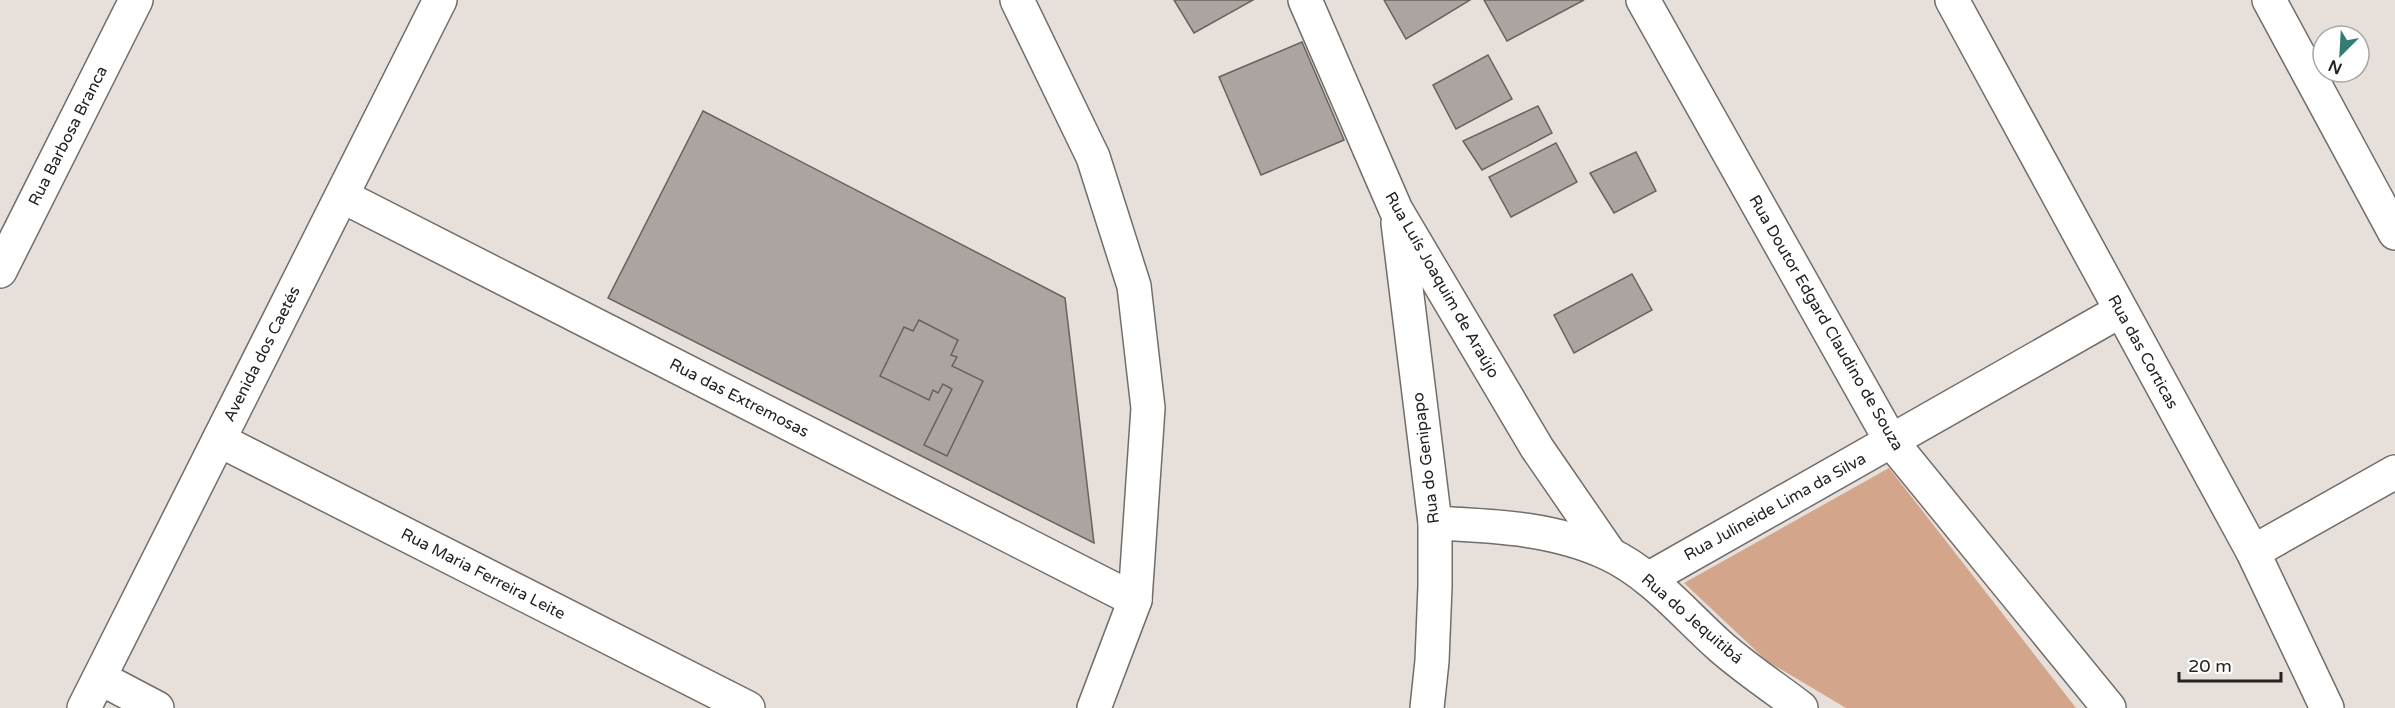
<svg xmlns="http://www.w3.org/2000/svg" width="2395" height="708" viewBox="0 0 2395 708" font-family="'Varela Round',sans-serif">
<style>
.green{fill:#d3a68b}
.building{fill:#aba4a0;stroke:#68625e;stroke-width:1.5}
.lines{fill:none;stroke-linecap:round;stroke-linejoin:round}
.minor-casing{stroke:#736d69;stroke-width:36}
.minor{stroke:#fff;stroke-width:33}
.labels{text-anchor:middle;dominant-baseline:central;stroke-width:4.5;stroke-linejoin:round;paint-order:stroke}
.street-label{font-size:16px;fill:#252220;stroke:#fff}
</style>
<rect width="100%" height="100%" fill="#e6dfda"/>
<polygon class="green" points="1889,468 2076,708 1846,708 1767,661 1684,583"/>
<g class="building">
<polygon points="1174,0 1253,0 1194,33"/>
<polygon points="1384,0 1470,0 1406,39"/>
<polygon points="1484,0 1584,0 1507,41"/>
<polygon points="1302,42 1344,140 1261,175 1219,77"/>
<polygon points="1488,55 1512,99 1456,129 1433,85"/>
<polygon points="1538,106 1552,133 1482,170 1463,141"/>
<polygon points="703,111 1065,298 1094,543 608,298"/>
<polygon points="1556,143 1577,182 1511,217 1489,177"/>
<polygon points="1636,152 1656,191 1614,213 1590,173"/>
<polygon points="1632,274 1652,310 1574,353 1554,315"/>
<polygon points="919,320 958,340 951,355 957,357 952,366 983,381 947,456 924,445 952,389 943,384 938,393 933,390 929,400 880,376 904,327 913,331"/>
</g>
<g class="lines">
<defs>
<g id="minor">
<polyline points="1017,0 1093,157 1134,286 1148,408 1135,600 1094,708"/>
<polyline points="1305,0 1396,210 1537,448 1610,554"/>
<polyline points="1643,0 1891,441 2109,708"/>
<polyline points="1952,0 2253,552 2327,708"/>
<polyline points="2269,0 2395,233"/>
<polyline points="342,196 1135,600"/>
<polyline points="1398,223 1435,523 1435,586 1432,661 1427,708"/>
<polyline points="0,271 136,0"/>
<polyline points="219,440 748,708"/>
<path d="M1435 523C1494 526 1554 528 1609 554 1653 575 1685 615 1721 647 1746 669 1775 688 1801 708"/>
<polyline points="2253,552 2395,472"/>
<polyline points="1648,579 2120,311"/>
<polyline points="100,678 157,708"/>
<polyline points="84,708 440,0"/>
</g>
</defs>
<use href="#minor" class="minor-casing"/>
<use href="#minor" class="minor"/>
</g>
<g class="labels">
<g class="street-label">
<text transform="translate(68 136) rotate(-63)">Rua Barbosa Branca</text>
<text transform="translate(1442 285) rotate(60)">Rua Luís Joaquim de Araújo</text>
<text transform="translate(1826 323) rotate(60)">Rua Doutor Edgard Claudino de Souza</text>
<text transform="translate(2143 352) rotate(61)">Rua das Corticas</text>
<text transform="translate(262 354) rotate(-63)">Avenida dos Caetés</text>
<text transform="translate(739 398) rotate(27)">Rua das Extremosas</text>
<text transform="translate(1426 458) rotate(-97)">Rua do Genipapo</text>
<text transform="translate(1775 507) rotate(-29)">Rua Julineide Lima da Silva</text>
<text transform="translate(483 574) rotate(27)">Rua Maria Ferreira Leite</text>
<text transform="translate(1692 619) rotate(41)">Rua do Jequitibá</text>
</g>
</g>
<g transform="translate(2341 54) rotate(204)"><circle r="28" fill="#ffffff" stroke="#a8a7a6" stroke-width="1.5"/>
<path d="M0-4.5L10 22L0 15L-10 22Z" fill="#337b74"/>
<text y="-9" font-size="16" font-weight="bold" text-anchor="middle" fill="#252220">N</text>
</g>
<path d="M2179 672v9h102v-9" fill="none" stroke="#252220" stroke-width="3"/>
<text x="2188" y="672" font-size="18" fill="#252220" stroke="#ffffff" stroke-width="4.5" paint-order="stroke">20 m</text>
</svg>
